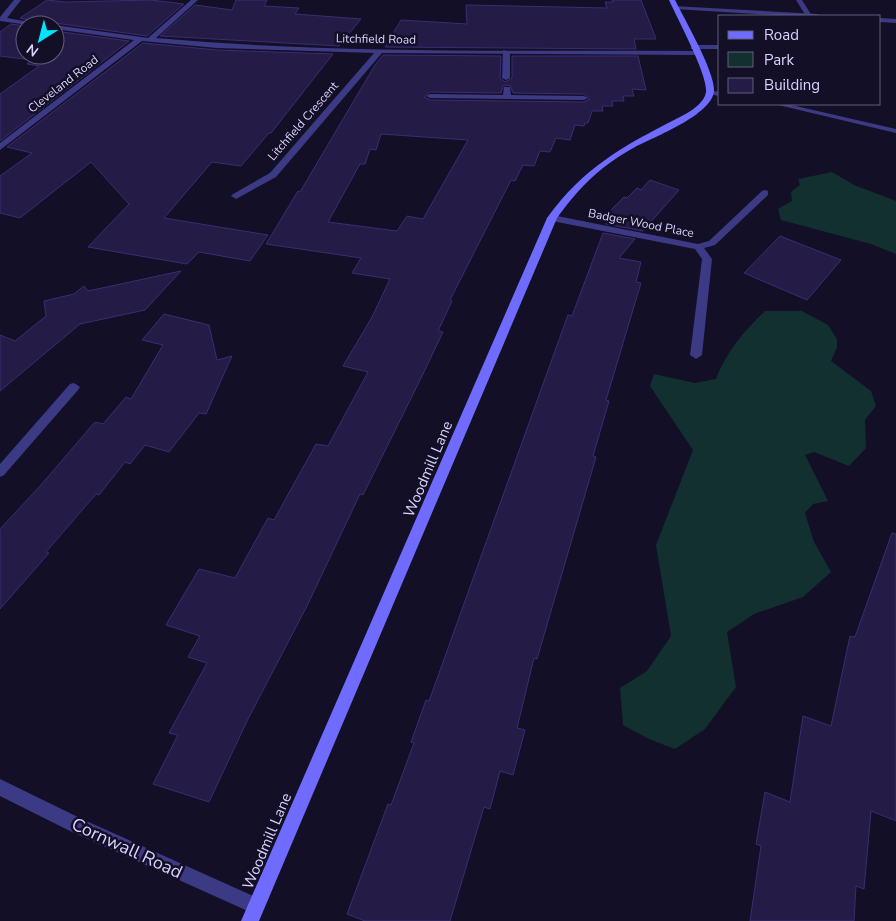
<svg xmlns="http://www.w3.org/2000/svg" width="896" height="921" viewBox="0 0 896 921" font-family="'Nunito Sans',sans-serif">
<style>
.green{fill:#12302f}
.building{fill:#241b47;stroke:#3b2d73;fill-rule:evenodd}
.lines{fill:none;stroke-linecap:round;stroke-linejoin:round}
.lane{fill:#3d3a85;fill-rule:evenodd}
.street{fill:#3d3a85;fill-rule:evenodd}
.secondary{fill:#6f6bff;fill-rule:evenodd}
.labels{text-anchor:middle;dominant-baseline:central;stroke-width:5;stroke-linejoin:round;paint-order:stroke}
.far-street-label{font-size:12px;fill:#d9d4ff;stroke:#130f26}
.street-label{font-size:15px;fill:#d9d4ff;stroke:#130f26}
.near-street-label{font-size:18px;fill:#d9d4ff;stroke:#130f26}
</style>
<rect width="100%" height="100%" fill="#130f26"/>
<g class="green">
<polygon points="832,172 854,185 896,201 896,254 871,244 781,220 778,209 792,201 791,192 800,185 798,179"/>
<path d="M765 311H802L828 325 837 339V347L831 361 871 391 876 406 865 420 866 448 849 466 814 452 805 455 828 501 813 504 805 513 814 542 831 572 803 597 754 614 727 632 736 687 705 729 675 749 649 739 623 725 620 688 647 671 671 636 656 545 693 450 650 386 654 374 695 383 716 379C726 352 744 331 765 311Z"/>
</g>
<g class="building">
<polygon points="47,0 65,2 151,0 184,4 147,36 55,23 48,25 20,18"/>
<polygon points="236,0 267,0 264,6 299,8 295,14 361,19 339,46 160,36 195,5 232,10"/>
<polygon points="612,0 641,0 656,39 634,39 636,49 385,47 401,20 467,24 466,5 607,8 605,2 613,2"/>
<polygon points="11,24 25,26 25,55 55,55 55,31 129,41 0,141 0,94 39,66 27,64 32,60 0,56 0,32"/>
<polygon points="143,43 217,50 333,54 271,133 269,133 241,166 212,162 164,218 268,235 250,261 199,252 187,264 88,247 129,204 91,162 20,218 0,213 0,176 32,153 7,147"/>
<path d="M383 55 501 56 500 78 505 82 512 78V56H638L646 90 632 89 634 96H623L624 101H612L613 106H602L603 111H592L588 123H585L584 126 575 125 570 140 556 138 550 152 540 151 534 166 523 165 515 181 511 180 450 300 452 301 438 331 443 332 422 376 363 495 360 494 307 606 248 719 209 802 153 784 178 735 169 733 207 663 188 657 200 636 166 625 199 569 235 578 268 518 274 520 316 444 328 446 368 372 343 366 372 317 390 279 352 273 361 258 266 244 298 191 300 192 375 65ZM510 85 513 93 584 94 590 99 584 102 430 100 424 97 430 92 501 93 503 86ZM381 134 468 140 423 219 407 216 397 231 328 222 360 164H365L370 149 376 150Z"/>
<polygon points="650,180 679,190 643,231 606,224 610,211 624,197 627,198 637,188 641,190"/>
<polygon points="603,233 635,239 619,258 641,262 636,282 641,283 606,400 609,401 593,456 596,457 537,659 534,658 517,728 525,730 513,775 500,771 490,809 484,807 450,921 365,921 347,914 388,804 391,805 414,743 411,742 426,700 429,701 560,337 568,315 572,316"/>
<polygon points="780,236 841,260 807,300 744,273"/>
<polygon points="181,271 145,310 80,324 0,391 0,335 15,341 46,316 44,301 74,294 84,286 88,291"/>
<polygon points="164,314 209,325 217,360 232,356 206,414 199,413 169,452 145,445 130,464 125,462 99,495 96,494 46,552 49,553 0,609 0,529 41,485 95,422 103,424 126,397 131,399 163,345 142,340"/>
<polygon points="892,533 896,534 896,821 871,811 864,889 856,886 854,921 750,921 761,846 756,844 765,792 790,802 803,716 831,726 850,636 855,637"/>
</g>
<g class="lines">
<g class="lane">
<polygon points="796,0 802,0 812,16 806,16"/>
<rect x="691" y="45" width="29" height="4"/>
<polygon points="503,50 510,52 510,78 506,80 502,78"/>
<polygon points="504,87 510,87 511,95 584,96 588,98 584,100 430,98 426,96 430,94 503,95"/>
<polygon points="765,190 768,191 768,195 715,245 704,248 712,259 702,355 696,359 690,355 702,259 695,249 552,221 547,218 552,215 698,244 709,241 762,191"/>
</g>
<g class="street">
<polygon points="14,0 21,0 7,18 46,25 28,25 0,21 0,17"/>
<path d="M191 0H198L156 38C335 54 517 50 697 51L701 53 697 55 382 53 276 177 236 199 231 196 233 194 270 173 374 53 217 48 142 41 0 150V143L134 40 55 29V25L148 38Z"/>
<polygon points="673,6 817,14 820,16 789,16 675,9 673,8"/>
<polygon points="880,18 896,19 896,23 880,22"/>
<polygon points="707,90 720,92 720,96 707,94"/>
<polygon points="774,104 787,104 896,129 896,133"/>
<polygon points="74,383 80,387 78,390 4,475 0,477 0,464 70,384"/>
<polygon points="0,779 82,819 262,900 265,906 262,912 256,915 250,912 70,831 0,796"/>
</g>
<path class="secondary" d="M669 0H675C685 20 715 72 714 91 712 115 654 137 635 147 624 153 613 160 603 168 585 182 570 200 557 218L259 921H241L547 218C583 168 623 146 676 119 686 114 704 105 706 92 708 75 677 18 669 0Z"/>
</g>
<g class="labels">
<g class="far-street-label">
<text transform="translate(376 39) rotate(1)">Litchfield Road</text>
<text transform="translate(63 84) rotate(-38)">Cleveland Road</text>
<text transform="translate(303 121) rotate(-49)">Litchfield Crescent</text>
<text transform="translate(641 223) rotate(11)">Badger Wood Place</text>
</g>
<g class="street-label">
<text transform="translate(428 469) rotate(-67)">Woodmill Lane</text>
<text transform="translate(267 841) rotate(-67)">Woodmill Lane</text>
</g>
<g class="near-street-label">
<text transform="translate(127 848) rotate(25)">Cornwall Road</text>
</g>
</g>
<rect x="718" y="15" width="162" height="90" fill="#130f26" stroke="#625e7d"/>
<rect x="728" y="31" width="25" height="8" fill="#6f6bff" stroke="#625e7d"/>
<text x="764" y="40" font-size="15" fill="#d9d4ff">Road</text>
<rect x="728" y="52" width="25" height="15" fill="#12302f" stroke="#625e7d"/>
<text x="764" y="65" font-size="15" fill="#d9d4ff">Park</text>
<rect x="728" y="78" width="25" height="15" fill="#241b47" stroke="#625e7d"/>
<text x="764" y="90" font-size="15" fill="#d9d4ff">Building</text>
<g transform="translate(40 40) rotate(216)"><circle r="24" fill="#130f26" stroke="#625e7d"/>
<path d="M0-4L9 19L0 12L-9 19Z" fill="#00e5ff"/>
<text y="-8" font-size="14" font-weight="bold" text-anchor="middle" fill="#d9d4ff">N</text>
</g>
</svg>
